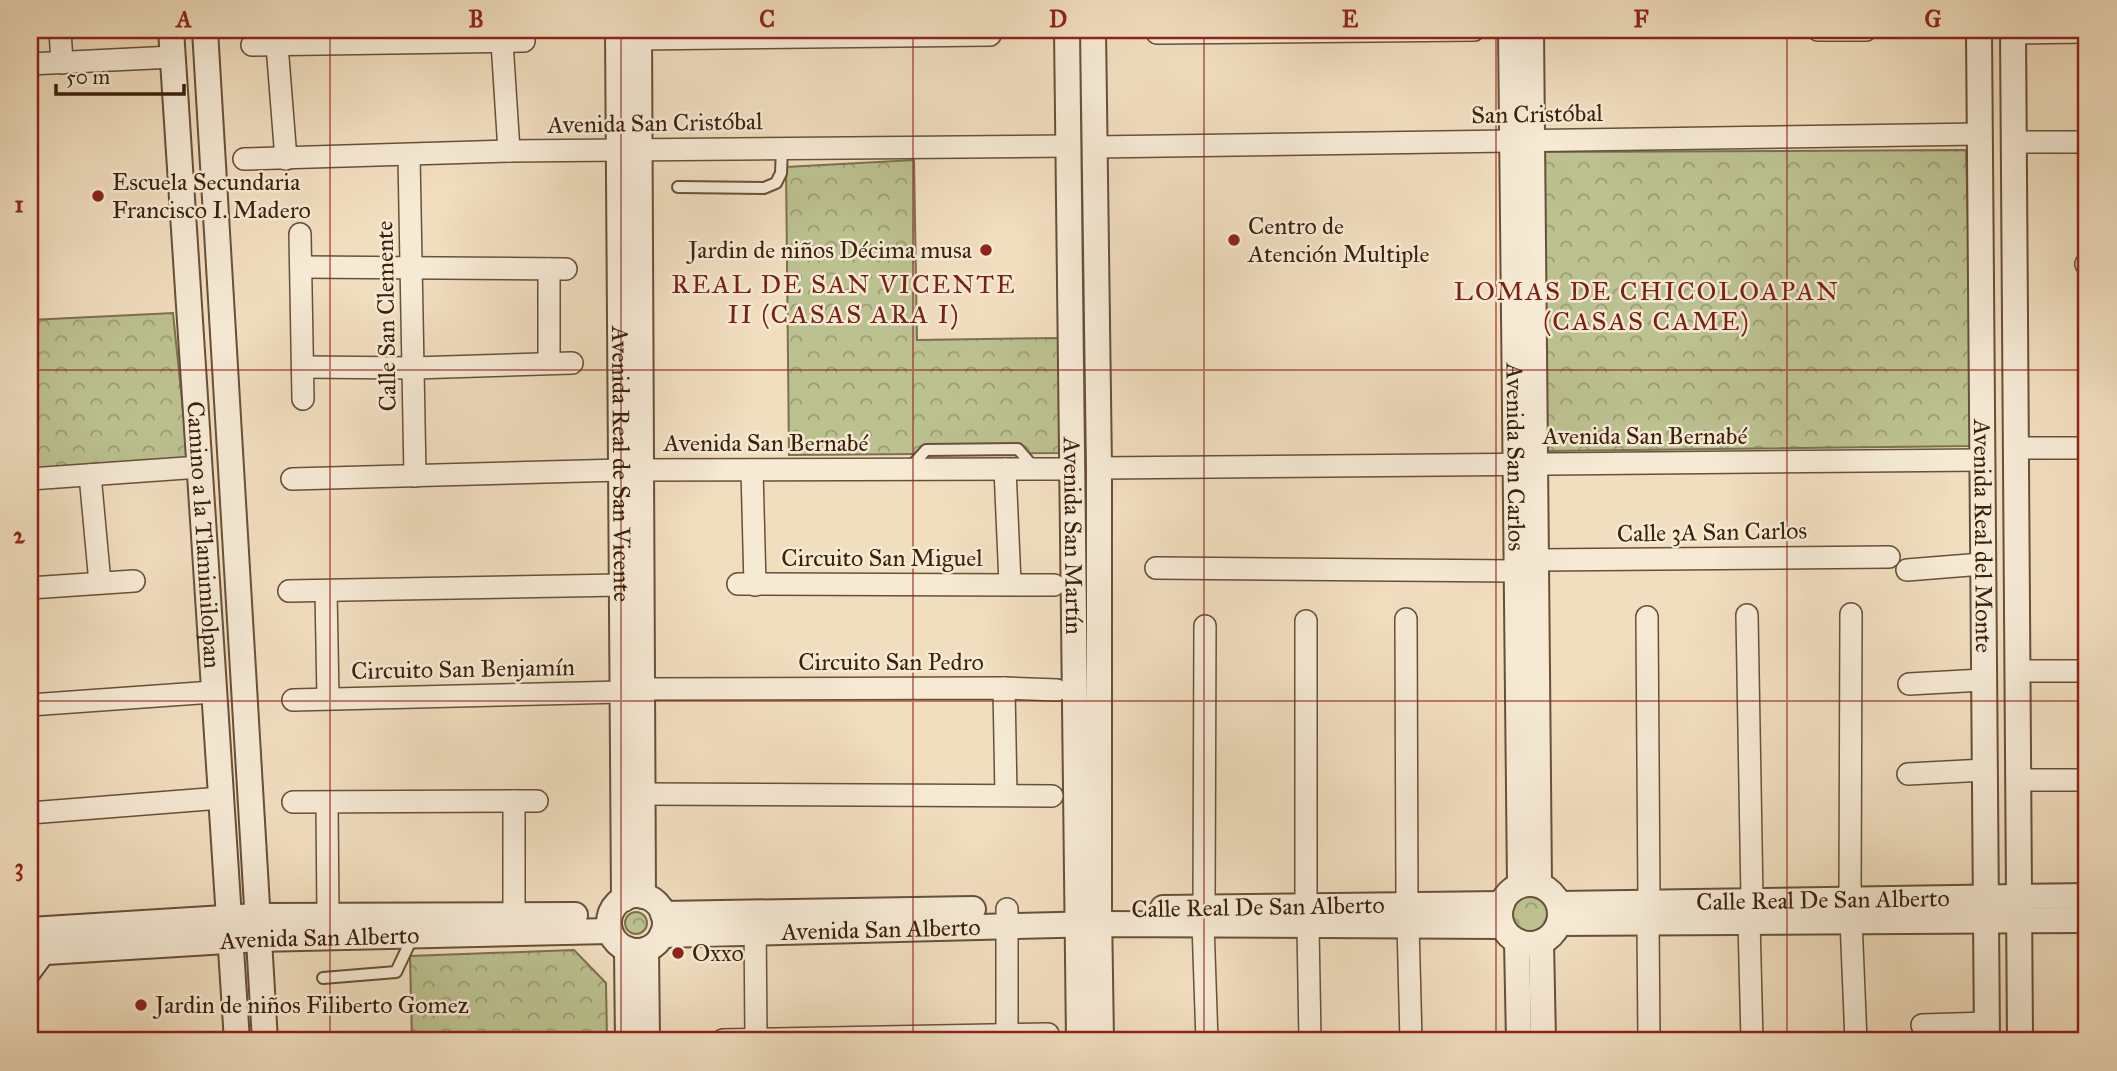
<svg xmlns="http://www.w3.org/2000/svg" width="2117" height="1071" viewBox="0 0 2117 1071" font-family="'IM FELL Great Primer',serif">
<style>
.park{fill:url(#park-crowns);stroke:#7c714e;stroke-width:2}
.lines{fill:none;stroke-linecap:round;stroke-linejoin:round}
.service-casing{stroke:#685038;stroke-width:14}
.minor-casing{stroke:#685038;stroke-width:24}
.tertiary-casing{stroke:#685038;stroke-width:28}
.service{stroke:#f6ead5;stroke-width:10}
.minor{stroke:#f6ead5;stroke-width:21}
.tertiary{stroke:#f6ead5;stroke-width:24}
.grid{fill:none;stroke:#8f2418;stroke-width:2;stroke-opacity:0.55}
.poi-dot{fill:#8f2418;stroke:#f6ead5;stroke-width:2.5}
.labels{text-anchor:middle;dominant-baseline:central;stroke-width:5;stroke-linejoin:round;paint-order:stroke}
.street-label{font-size:24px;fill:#3b210b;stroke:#f6ead5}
.poi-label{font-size:24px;fill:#3b210b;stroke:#f6ead5;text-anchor:start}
.neighbourhood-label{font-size:26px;letter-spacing:2px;fill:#7a1f14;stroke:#f6ead5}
.neatline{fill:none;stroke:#8f2418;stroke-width:2.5}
.grid-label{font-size:23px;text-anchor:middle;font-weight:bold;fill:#8f2418}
</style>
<defs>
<pattern id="park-crowns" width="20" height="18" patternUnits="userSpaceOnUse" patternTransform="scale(1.75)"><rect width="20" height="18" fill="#bcc190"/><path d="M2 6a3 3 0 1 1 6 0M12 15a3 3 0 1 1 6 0" fill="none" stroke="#9a9c74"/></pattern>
</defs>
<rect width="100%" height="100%" fill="#f1debf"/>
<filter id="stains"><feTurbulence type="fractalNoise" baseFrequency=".00286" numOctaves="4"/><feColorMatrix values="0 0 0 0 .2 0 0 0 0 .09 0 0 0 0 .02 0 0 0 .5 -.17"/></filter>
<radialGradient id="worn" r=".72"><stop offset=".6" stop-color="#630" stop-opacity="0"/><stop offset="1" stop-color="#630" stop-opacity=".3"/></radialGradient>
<g class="park">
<polygon points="1966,150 1974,446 1546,451 1543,152"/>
<polygon points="914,160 917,340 1058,338 1062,453 789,455 786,167"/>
<polygon points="173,313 188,460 30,469 30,320"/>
<circle cx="1530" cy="914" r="22"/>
<circle cx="636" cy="923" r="11"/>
<polygon points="574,950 606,983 607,1041 412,1041 410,956"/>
</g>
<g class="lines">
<defs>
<g id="service">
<polyline points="678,187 764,188 776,183 781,173 782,148"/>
<polyline points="909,469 926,450 1018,449 1035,469"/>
<polyline points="30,978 33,977 50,954"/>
<polyline points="323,978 396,972 413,936"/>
</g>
<g id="minor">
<polyline points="60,30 62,63"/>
<polyline points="1818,30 1866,30"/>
<polyline points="1157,33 1474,30"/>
<polyline points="2013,33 2087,32"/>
<polyline points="639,39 990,35"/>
<polyline points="502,42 509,151"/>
<polyline points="252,45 524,41"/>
<polyline points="277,45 286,159"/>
<polyline points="30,64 173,57"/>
<polyline points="2013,142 2087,142"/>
<polyline points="1095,147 1980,134"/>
<polyline points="409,156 415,476"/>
<polyline points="244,159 509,151 1068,146"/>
<polyline points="300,234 303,399"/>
<polyline points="2086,264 2087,264"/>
<polyline points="301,267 566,269"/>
<polyline points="549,363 549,269"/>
<polyline points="303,367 414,368 572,363"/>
<polyline points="2015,448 2087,448"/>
<polyline points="1099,468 1982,460"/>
<polyline points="1005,469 1010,583"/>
<polyline points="752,470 755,585"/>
<polyline points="90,475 100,583"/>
<polyline points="30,479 200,467"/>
<polyline points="292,479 621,470 1072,469"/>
<polyline points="1536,560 1889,557"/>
<polyline points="1156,568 1516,571"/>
<polyline points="1907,570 1982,564"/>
<polyline points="738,584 1054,585"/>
<polyline points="30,588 134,581"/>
<polyline points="289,591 621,585"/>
<polyline points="326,591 328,698"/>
<polyline points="1747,615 1752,899"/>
<polyline points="1647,617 1649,901"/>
<polyline points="1406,619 1407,905"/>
<polyline points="1306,621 1306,908"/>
<polyline points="2018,671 2087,671"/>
<polyline points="1909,684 1983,680"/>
<polyline points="1004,688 1006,795"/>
<polyline points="642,689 1004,688 1057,690"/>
<polyline points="293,700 622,692"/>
<polyline points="30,705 213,692"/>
<polyline points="1908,774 1985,770"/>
<polyline points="2018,780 2087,780"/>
<polyline points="643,794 1052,796"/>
<polyline points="293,802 537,801"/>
<polyline points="327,803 328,916"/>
<polyline points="30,813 221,798"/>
<polyline points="1850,900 1851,614"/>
<polyline points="1204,907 1205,626"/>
<polyline points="514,915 514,801"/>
<polyline points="755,918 756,1039"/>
<polyline points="1851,920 1856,1041"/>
<polyline points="1749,921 1752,1041"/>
<polyline points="1648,922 1649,1041"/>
<polyline points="1203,924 1207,1041"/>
<polyline points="1408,924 1411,1041"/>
<polyline points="1308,926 1310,1041"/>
<polyline points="1922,1025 1987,1023"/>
<polyline points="1007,1034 1007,909"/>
<polyline points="723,1040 1048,1034"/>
</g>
<g id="tertiary">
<path id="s1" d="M171 30 237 1041"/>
<polyline points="205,30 265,1041"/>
<path id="s2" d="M618 30 624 899"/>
<polyline points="639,30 643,896"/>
<path id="s3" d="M1067 30 1079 1041"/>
<polyline points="1093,30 1099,468 1099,910 1101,1041"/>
<path id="s4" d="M1511 30 1520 885"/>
<polyline points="1531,30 1539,885"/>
<path id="s5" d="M1979 30 1987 1041"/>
<polyline points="2013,30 2020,1041"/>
<circle cx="1530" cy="914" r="30"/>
<circle cx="637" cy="923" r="28"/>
<path id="s6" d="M1559 904 2087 896"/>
<polyline points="1163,908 1502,904"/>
<polyline points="663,914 973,909"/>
<polyline points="1559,923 2087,920"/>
<polyline points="30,930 257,916 575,915"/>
<path id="s7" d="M662 935 1099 924 1502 926"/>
<polyline points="1517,941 1519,1041"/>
<polyline points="1541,942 1543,1041"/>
<polyline points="627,949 628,1041"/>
<polyline points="646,950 647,1041"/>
<path id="s8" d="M30 953 258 939 610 931"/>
</g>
</defs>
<use href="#service" class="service-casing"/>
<use href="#minor" class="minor-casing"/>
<use href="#tertiary" class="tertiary-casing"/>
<use href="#service" class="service"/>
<use href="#minor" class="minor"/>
<use href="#tertiary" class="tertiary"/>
</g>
<path class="grid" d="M330 30V1041M621 30V1041M913 30V1041M1204 30V1041M1496 30V1041M1787 30V1041M30 370H2087M30 701H2087"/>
<g class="poi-dot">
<circle cx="98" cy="196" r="7"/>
<circle cx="1234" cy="240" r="7"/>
<circle cx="986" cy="250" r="7"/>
<circle cx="678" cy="953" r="7"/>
<circle cx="141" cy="1005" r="7"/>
</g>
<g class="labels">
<g class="street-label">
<text transform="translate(1537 114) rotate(-1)">San Cristóbal</text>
<text transform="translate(655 123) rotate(-1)">Avenida San Cristóbal</text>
<text transform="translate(386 316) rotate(-91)">Calle San Clemente</text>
<text x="1645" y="436">Avenida San Bernabé</text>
<text x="766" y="443">Avenida San Bernabé</text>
<text stroke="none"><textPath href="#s4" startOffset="427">Avenida San Carlos</textPath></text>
<text stroke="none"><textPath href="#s2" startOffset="434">Avenida Real de San Vicente</textPath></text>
<text transform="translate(1712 532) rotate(-1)">Calle 3A San Carlos</text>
<text stroke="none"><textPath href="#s1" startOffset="506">Camino a la Tlamimilolpan</textPath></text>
<text stroke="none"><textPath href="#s3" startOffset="506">Avenida San Martín</textPath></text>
<text stroke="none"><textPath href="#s5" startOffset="506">Avenida Real del Monte</textPath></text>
<text x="882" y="558">Circuito San Miguel</text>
<text x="891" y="662">Circuito San Pedro</text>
<text transform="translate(463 669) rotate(-1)">Circuito San Benjamín</text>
<text stroke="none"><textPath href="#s6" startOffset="264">Calle Real De San Alberto</textPath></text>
<text transform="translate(1258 907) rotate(-1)">Calle Real De San Alberto</text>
<text stroke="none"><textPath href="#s7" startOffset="219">Avenida San Alberto</textPath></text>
<text stroke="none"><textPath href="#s8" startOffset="290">Avenida San Alberto</textPath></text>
</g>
<g class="poi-label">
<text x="112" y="182">Escuela Secundaria<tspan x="112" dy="28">Francisco I. Madero</tspan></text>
<text x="1248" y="226">Centro de<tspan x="1248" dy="28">Atención Multiple</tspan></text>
<text x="972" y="250" text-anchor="end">Jardin de niños Décima musa</text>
<text x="692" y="953">Oxxo</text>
<text x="155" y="1005">Jardin de niños Filiberto Gomez</text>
</g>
<g class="neighbourhood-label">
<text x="844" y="284">REAL DE SAN VICENTE<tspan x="844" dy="30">II (CASAS ARA I)</tspan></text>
<text x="1647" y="291">LOMAS DE CHICOLOAPAN<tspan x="1647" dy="30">(CASAS CAME)</tspan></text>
</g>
</g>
<rect width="2117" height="1071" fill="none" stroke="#f1debf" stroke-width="77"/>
<path d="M56 84v10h128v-10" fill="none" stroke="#3b210b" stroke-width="3.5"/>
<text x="66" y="84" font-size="21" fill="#3b210b" stroke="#f6ead5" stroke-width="5" paint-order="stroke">50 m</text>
<rect x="38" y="38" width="2040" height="994" class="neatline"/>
<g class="grid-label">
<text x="184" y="27">A</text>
<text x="476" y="27">B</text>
<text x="767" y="27">C</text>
<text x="1058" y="27">D</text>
<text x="1350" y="27">E</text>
<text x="1641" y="27">F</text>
<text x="1933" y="27">G</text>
<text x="19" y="212">1</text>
<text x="19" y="543">2</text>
<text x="19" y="875">3</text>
</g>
<rect width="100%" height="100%" filter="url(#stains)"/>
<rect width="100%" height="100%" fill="url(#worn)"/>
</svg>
